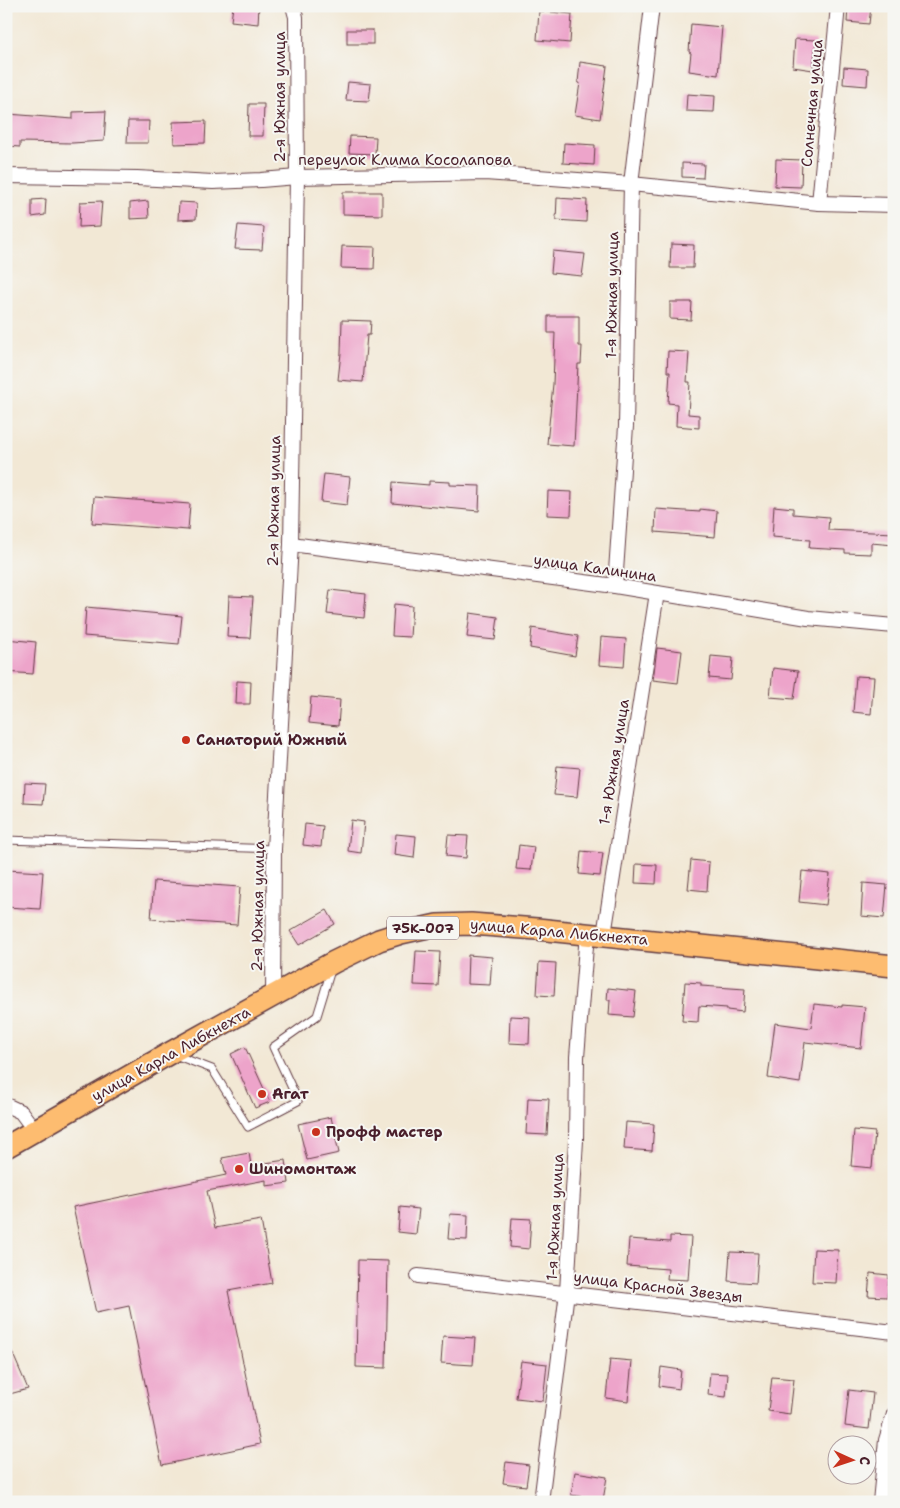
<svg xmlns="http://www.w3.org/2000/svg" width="900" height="1508" viewBox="0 0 900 1508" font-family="'Shantell Sans',sans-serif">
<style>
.building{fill:#eda4ca}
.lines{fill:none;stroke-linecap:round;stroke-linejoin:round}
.lane-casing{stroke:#633d44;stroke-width:9}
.street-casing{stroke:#633d44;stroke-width:16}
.primary-casing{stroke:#633d44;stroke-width:24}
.lane{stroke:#fff;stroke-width:7}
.street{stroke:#fff;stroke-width:14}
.primary{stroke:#fdbc6f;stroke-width:21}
.poi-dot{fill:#c8321e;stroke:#f6f6f2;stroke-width:2}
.labels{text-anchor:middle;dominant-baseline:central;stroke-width:4;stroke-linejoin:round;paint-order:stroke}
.shield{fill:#f6f6f2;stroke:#7e6067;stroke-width:1}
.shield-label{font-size:14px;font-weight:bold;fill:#4a1f2b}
.street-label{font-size:15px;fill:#4a1f2b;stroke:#f6f6f2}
.poi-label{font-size:15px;font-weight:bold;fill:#4a1f2b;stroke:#f6f6f2;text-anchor:start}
</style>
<rect width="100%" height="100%" fill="#f6f6f2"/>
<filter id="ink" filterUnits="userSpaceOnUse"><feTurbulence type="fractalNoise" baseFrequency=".02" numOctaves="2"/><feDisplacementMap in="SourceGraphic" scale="10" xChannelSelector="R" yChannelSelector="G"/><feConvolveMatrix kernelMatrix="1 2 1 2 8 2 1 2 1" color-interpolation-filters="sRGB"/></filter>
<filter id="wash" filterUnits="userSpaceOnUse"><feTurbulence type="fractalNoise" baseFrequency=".0096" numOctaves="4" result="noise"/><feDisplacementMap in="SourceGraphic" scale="20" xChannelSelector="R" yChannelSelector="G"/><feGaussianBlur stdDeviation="1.12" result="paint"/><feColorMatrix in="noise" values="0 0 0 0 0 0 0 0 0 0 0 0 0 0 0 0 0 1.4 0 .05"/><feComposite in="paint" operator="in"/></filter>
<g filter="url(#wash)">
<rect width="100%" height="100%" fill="#f2e8d5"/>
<g id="blocks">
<g class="building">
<polygon points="233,6 259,6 258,24 231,21"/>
<polygon points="848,6 871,6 869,24 847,22"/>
<polygon points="539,11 572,14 570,43 537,40"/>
<polygon points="691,24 722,27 718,75 689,71 691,53 689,52"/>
<rect x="347" y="30" width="26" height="14"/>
<polygon points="795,39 816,40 813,70 793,67"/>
<polygon points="580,62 607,66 600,119 575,115 580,83 578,83"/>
<polygon points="844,67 868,69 867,86 843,84"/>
<polygon points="348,82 371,84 369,101 346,100"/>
<polygon points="687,94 715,96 714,112 686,111"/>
<polygon points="249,104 264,104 263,136 248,136"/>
<polygon points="106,111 104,141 72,143 20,142 20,147 6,146 8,114 73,119 73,112"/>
<polygon points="128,121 149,121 148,143 127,143"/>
<polygon points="206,121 205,143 174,144 173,122"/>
<polygon points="350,136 376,137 375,154 349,153"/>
<polygon points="564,143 595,145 594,165 563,163"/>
<polygon points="776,159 802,160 801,187 775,186"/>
<polygon points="682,163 704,164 703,178 682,177"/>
<polygon points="343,192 382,192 382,215 343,214"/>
<polygon points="557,198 587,200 586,222 556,220"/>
<polygon points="46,199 45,215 32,217 32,200"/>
<polygon points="102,201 100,226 79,227 80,202"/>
<polygon points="148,201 149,218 130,219 130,203"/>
<polygon points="179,202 197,203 196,219 178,220"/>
<polygon points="238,225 264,227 262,250 235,249"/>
<polygon points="671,244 694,245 693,268 670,268"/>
<polygon points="342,246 375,247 374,269 341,268"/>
<polygon points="553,251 585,254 582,276 551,273"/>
<polygon points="670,302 692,302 691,320 670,319"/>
<polygon points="548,316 579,316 579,346 582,346 581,364 578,364 574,446 547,444 553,384 555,333 548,333"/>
<polygon points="342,320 371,321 370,335 367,335 363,382 338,380 341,353"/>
<polygon points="668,351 689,352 687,382 690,382 688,414 699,415 699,428 676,426 677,404 668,403 670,372 667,372"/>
<polygon points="324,474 350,477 347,505 321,502"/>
<polygon points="429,481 450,482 450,485 480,486 479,511 392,503 393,482 429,485"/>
<polygon points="548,491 572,492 571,516 547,515"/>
<polygon points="94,497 190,504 188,530 92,523"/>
<polygon points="774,506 793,508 793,514 829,517 828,530 894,533 894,545 871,543 871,554 845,553 845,550 809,548 810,540 772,537"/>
<polygon points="656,509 700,512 700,509 717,511 715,537 655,532"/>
<polygon points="330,590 366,594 364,618 327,614"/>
<polygon points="229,596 253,597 250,638 227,637"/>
<polygon points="394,604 412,606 410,637 392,636"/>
<polygon points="86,607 182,616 179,644 84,636"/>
<polygon points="470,613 498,617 495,640 467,637"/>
<polygon points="532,628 578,636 575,656 530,648"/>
<polygon points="601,637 626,639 624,667 599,665"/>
<polygon points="6,639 36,642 33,674 6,672"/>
<polygon points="657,648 682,651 678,683 653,680"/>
<polygon points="711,656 733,658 731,680 709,678"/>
<polygon points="773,668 798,671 794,699 770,697"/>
<polygon points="856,676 874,677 871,714 853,712"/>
<polygon points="237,681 251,682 250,704 236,704"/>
<polygon points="311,697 340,700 338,726 309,723"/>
<polygon points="557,766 580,768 577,797 554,795"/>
<polygon points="25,783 45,784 43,804 24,803"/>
<polygon points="351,820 364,822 361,853 348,851"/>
<polygon points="305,824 323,826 321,847 303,845"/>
<polygon points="396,834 416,836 414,858 394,855"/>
<polygon points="448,835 468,836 466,858 446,856"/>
<polygon points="519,845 534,847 531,870 516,869"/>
<polygon points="581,851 603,853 600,876 579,874"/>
<polygon points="691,860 709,862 707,891 688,889"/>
<polygon points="636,864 657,865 656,884 635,883"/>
<polygon points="6,870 43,872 40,909 6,907"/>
<polygon points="802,871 830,874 826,905 799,902"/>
<polygon points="154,881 240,887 237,925 151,919"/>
<polygon points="863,883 887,885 884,918 861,916"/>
<polygon points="327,910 335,924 299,945 290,931"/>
<polygon points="416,951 440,952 438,986 414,985"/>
<polygon points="468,955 492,957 490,985 467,984"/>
<polygon points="539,962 556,963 554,996 537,995"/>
<polygon points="685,982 701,983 701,986 745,989 743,1012 727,1010 727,1008 699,1006 698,1022 682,1021"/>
<polygon points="608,988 636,991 633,1017 609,1015 610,1000 607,1000"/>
<polygon points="814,1004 842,1007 842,1005 865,1007 861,1048 805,1042 800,1083 768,1078 775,1023 811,1028"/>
<polygon points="510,1016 530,1017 529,1044 509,1043"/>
<polygon points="245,1047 270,1102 255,1108 231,1054"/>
<polygon points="528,1098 549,1099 547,1135 526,1134"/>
<polygon points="331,1117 339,1153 307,1160 298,1124"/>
<polygon points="626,1122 654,1124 652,1151 624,1149"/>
<polygon points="854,1130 875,1132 872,1168 851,1166"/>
<polygon points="249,1153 251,1165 286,1160 289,1183 266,1186 266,1180 207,1191 215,1228 261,1220 272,1283 228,1291 260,1444 162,1465 129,1306 96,1313 73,1207 226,1175 222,1158"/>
<polygon points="400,1207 419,1209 416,1234 398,1232"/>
<polygon points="450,1214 468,1215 467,1240 448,1239"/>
<polygon points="512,1218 531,1219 529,1249 510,1247"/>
<polygon points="670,1236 691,1237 688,1280 667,1279 668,1269 627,1266 629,1239 670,1242"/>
<polygon points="814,1249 838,1250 836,1283 812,1282"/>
<polygon points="730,1252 758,1253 756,1283 728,1281"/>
<polygon points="358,1260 388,1261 386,1368 356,1367"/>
<polygon points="870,1273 889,1275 887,1297 868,1296"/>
<polygon points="443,1336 475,1338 473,1365 441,1363"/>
<polygon points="6,1338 28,1389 6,1395"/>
<polygon points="610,1359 632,1361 628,1401 606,1398"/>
<polygon points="521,1361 547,1364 543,1401 516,1398"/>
<polygon points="661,1367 681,1370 679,1389 659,1386"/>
<polygon points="710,1373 728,1374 726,1397 708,1395"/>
<polygon points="772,1377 794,1379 790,1414 768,1411"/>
<polygon points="849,1390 873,1393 869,1429 845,1426"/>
<polygon points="506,1462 529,1465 526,1486 503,1483"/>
<polygon points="575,1472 607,1477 603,1500 571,1495"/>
</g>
</g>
</g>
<g filter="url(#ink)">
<use href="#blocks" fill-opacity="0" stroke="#633d44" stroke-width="1"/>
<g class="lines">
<defs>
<g id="lane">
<polyline points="6,840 274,849"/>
<polyline points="175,1055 212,1069 248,1127 298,1101 273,1047 317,1016 331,970"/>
</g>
<g id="street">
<polyline points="6,176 137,178 213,182 261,180 297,177 485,173 631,184 819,203 894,205"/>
<polyline points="819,203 838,6"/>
<polyline points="291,544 615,586 808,618 894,626"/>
<polyline points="615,586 626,426 631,184 652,6"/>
<polyline points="604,935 657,593"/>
<polyline points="273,997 274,849 291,544 297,177 296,17 293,6"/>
<polyline points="6,1105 21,1112 35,1131"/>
<polyline points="418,1276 894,1332"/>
<polyline points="541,1502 567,1292 576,1140 577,1057 587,934"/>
<polyline points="880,1502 886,1440 894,1414"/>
</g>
<polyline id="primary" points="6,1147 170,1053 334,962 379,940 401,933 437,925 471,924 537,929 894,966"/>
</defs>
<use href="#lane" class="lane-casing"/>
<use href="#street" class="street-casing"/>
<use href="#primary" class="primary-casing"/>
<use href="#lane" class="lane"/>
<use href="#street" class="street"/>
<use href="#primary" class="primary"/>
</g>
</g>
<g class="poi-dot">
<circle cx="186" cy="740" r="5"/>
<circle cx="262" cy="1094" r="5"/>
<circle cx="316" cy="1132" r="5"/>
<circle cx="239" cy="1169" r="5"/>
</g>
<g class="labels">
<rect class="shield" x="387" y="916.5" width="72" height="23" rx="4"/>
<g class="shield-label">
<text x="423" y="928">75К-007</text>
</g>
<g class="street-label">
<text transform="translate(280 97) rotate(-90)">2-я Южная улица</text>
<text transform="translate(812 103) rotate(-85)">Солнечная улица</text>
<text x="405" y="160">переулок Клима Косолапова</text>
<text transform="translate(612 295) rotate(-89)">1-я Южная улица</text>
<text transform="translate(274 501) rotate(-89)">2-я Южная улица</text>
<text transform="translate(595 568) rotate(8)">улица Калинина</text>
<text transform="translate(614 762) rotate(-81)">1-я Южная улица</text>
<text transform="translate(258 906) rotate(-89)">2-я Южная улица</text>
<text transform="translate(559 932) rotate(5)">улица Карла Либкнехта</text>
<text transform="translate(171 1054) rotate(-29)">улица Карла Либкнехта</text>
<text transform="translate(555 1217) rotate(-87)">1-я Южная улица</text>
<text transform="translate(658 1287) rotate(7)">улица Красной Звезды</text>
</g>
<g class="poi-label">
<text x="196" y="740">Санаторий Южный</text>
<text x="272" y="1094">Агат</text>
<text x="326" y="1132">Профф мастер</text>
<text x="249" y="1169">Шиномонтаж</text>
</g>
</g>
<rect width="900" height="1508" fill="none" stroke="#f6f6f2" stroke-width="25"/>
<g transform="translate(852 1460) rotate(93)"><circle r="24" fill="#f6f6f2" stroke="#b1a0a2"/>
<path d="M0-4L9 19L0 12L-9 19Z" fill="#c8321e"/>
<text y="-8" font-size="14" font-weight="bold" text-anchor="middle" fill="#4a1f2b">С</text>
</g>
</svg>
